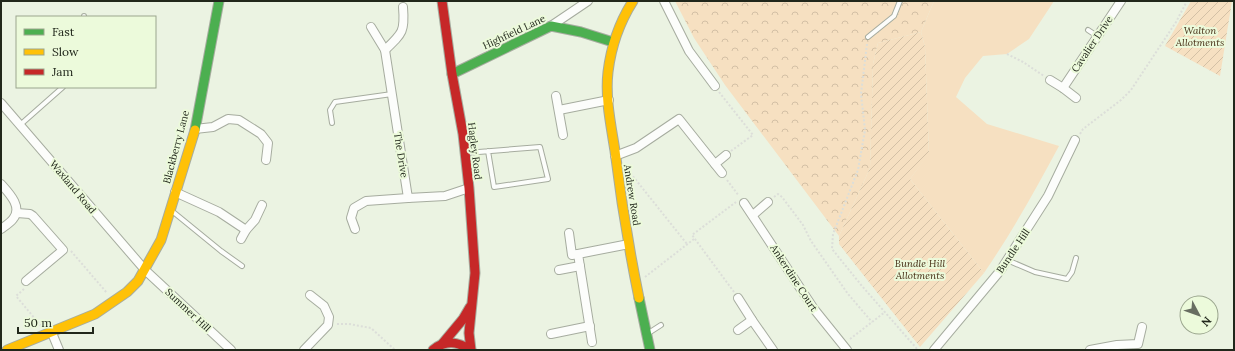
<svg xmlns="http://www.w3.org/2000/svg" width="1235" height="351" viewBox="0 0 1235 351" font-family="Lora,serif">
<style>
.grass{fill:#f6e0c1}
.park{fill:url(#park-crowns)}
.garden{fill:url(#garden-furrows)}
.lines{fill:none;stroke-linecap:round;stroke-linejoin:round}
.lane-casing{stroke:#a6ac9f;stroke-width:6}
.street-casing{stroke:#a6ac9f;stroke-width:10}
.fast-casing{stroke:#a6ac9f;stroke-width:11}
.slow-casing{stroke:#a6ac9f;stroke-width:11}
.jam-casing{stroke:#a6ac9f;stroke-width:11}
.path{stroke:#dcded9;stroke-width:2;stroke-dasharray:2 2;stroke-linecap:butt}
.lane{stroke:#fcfdfb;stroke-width:4}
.street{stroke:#fcfdfb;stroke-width:8}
.fast{stroke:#4caf50;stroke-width:9}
.slow{stroke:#ffc107;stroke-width:9}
.jam{stroke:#c62828;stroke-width:9}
.labels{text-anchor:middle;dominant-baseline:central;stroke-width:4;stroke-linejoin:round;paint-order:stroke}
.park-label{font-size:10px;font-style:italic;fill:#462e15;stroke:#ecfadb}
.street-label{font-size:10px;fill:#21271b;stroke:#ecfadb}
</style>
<defs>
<pattern id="park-crowns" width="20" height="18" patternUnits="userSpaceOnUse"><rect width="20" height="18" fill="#f6e0c1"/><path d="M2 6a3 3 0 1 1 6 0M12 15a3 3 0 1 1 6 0" fill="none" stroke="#d3c0a5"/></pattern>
<pattern id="garden-furrows" width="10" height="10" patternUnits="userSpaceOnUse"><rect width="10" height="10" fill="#f6e0c1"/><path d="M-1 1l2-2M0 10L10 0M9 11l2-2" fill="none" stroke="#d3c0a5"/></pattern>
</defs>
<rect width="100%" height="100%" fill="#ebf3e2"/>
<path class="grass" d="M934 1H1054L1029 39 1007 54 983 56 965 78 956 97 987 124 1059 146C1036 189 1012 232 984 273L910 179 929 153 925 47 921 32Z"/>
<polygon class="park" points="675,1 934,1 921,32 878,43 873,64 870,168 839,236 725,85 694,38"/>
<g class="garden">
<polygon points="1191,1 1232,1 1220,76 1165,46"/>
<polygon points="921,32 925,47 929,154 910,179 984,273 920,347 839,244 839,236 870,168 873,64 878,43"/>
</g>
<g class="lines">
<defs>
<g id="lane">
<polyline points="84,17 84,16"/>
<polyline points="1088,30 1097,36"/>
<polyline points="868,37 894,16 900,1"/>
<polyline points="332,123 330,110 335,102 392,94"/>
<polyline points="20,125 63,87"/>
<polyline points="466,153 540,147 548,179 494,187 488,151"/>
<polyline points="172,211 221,251 242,266"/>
<polyline points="1007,260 1035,272 1067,279 1072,272 1076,258"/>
<polyline points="647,334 661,325"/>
</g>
<g id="street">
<polyline points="664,1 689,51 715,86"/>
<polyline points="551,26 588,1"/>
<polyline points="371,27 385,50 408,198 445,196 469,188"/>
<path d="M385 50C403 33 405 31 403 7"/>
<polyline points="1050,80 1063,88 1076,98"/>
<polyline points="1063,88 1121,1"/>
<polyline points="556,96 563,135"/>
<polyline points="1,103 145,270 231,350"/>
<polyline points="559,110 609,100"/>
<polyline points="195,129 213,127 228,119 239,120 261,134 268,143 266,160"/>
<polyline points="615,156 636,148 679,119 722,173"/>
<polyline points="715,164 726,155"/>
<path d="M1 184C9 193 23 207 13 219 10 223 5 226 1 229"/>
<polyline points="175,192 219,212 246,230"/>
<polyline points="744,203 814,309 847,350"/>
<polyline points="17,213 30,214 33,216 63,250 26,281"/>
<polyline points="753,215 768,202"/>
<polyline points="355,229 351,218 354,208 366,201 408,198"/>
<polyline points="569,233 572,255 578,254"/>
<polyline points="241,239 246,230 255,220 262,205"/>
<polyline points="559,270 580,266"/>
<polyline points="738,298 752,320 773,350"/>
<polyline points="738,330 752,320"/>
<polyline points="52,333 59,350"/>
<polyline points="551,334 590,326"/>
<polyline points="592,342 578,254 629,244"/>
<polyline points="304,350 328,325 329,317 324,306 310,295"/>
<polyline points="934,350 1000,271 1048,196 1075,140"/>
<polyline points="1090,350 1117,345 1138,344 1142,327"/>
</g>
<g id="fast">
<polyline points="452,74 551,26 581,32 613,42"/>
<polyline points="195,130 219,1"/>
<polyline points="639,298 650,350"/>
</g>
<g id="slow">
<path d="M633 1C619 23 611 47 608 72 605 98 611 125 615 151 621 200 629 249 639 298"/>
<polyline points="7,350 95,314 127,292 138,281 161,240 195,130"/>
</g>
<g id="jam">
<polyline points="442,1 452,74 463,134 469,188 475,273 469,333 471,350"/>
<polyline points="443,343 463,319 470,307"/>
<path d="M433 350C446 339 458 342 471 350"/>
</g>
</defs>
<use href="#lane" class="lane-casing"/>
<use href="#street" class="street-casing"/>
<use href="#fast" class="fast-casing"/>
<use href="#slow" class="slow-casing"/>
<use href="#jam" class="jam-casing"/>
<g class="path">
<polyline points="867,44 861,94 865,130 858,170 833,234 832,249 862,286 918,350"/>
<polyline points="1007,54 1023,62 1044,76"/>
<polyline points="719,92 753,135 731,151"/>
<polyline points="1080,134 1083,129 1121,100 1131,90 1176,22 1187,1"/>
<polyline points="628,170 687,244"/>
<polyline points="727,180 739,196"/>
<polyline points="774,197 778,194 782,197 803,225 811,241 848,294 872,322"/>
<polyline points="71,251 107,293"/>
<polyline points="645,277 694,239"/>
<polyline points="24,289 16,296 41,326"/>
<polyline points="734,292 692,235 736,202"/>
<polyline points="337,324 349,324 371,328 395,350"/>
<polyline points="850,339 885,312"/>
</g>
<use href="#lane" class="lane"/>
<use href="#street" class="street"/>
<use href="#fast" class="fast"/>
<use href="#slow" class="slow"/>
<use href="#jam" class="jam"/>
</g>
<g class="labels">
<g class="park-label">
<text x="1200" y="30">Walton<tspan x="1200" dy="12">Allotments</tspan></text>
<text x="920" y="263">Bundle Hill<tspan x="920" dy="12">Allotments</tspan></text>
</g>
<g class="street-label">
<text transform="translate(514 32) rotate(-25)">Highfield Lane</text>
<text transform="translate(1092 44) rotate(-56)">Cavalier Drive</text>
<text transform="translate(176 147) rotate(-75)">Blackberry Lane</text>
<text transform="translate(475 151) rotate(83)">Hagley Road</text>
<text transform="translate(401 155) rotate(81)">The Drive</text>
<text transform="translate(73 187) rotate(50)">Waxland Road</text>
<text transform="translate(632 195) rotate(81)">Andrew Road</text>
<text transform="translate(1013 251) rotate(-56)">Bundle Hill</text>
<text transform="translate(794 278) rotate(57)">Ankerdine Court</text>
<text transform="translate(188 310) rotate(43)">Summer Hill</text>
</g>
</g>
<rect width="1235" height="351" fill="none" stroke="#21271b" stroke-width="4"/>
<rect x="16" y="16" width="140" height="72" fill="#ecfadb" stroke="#9ba68e"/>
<rect x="24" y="29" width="20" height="6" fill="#4caf50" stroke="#9ba68e"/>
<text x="52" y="36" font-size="12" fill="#21271b">Fast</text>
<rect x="24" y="49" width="20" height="6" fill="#ffc107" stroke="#9ba68e"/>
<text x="52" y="56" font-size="12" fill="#21271b">Slow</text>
<rect x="24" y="69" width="20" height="6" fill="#c62828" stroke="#9ba68e"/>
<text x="52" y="76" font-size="12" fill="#21271b">Jam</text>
<g transform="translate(1199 315) rotate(131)"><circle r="19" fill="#ecfadb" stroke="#9ba68e"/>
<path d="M0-3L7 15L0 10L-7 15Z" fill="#686e61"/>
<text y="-6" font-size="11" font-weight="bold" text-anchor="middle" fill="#21271b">N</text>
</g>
<path d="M18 327v6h75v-6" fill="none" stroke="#21271b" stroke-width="2"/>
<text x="24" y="327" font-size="12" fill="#21271b" stroke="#ecfadb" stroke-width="3" paint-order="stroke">50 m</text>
</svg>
